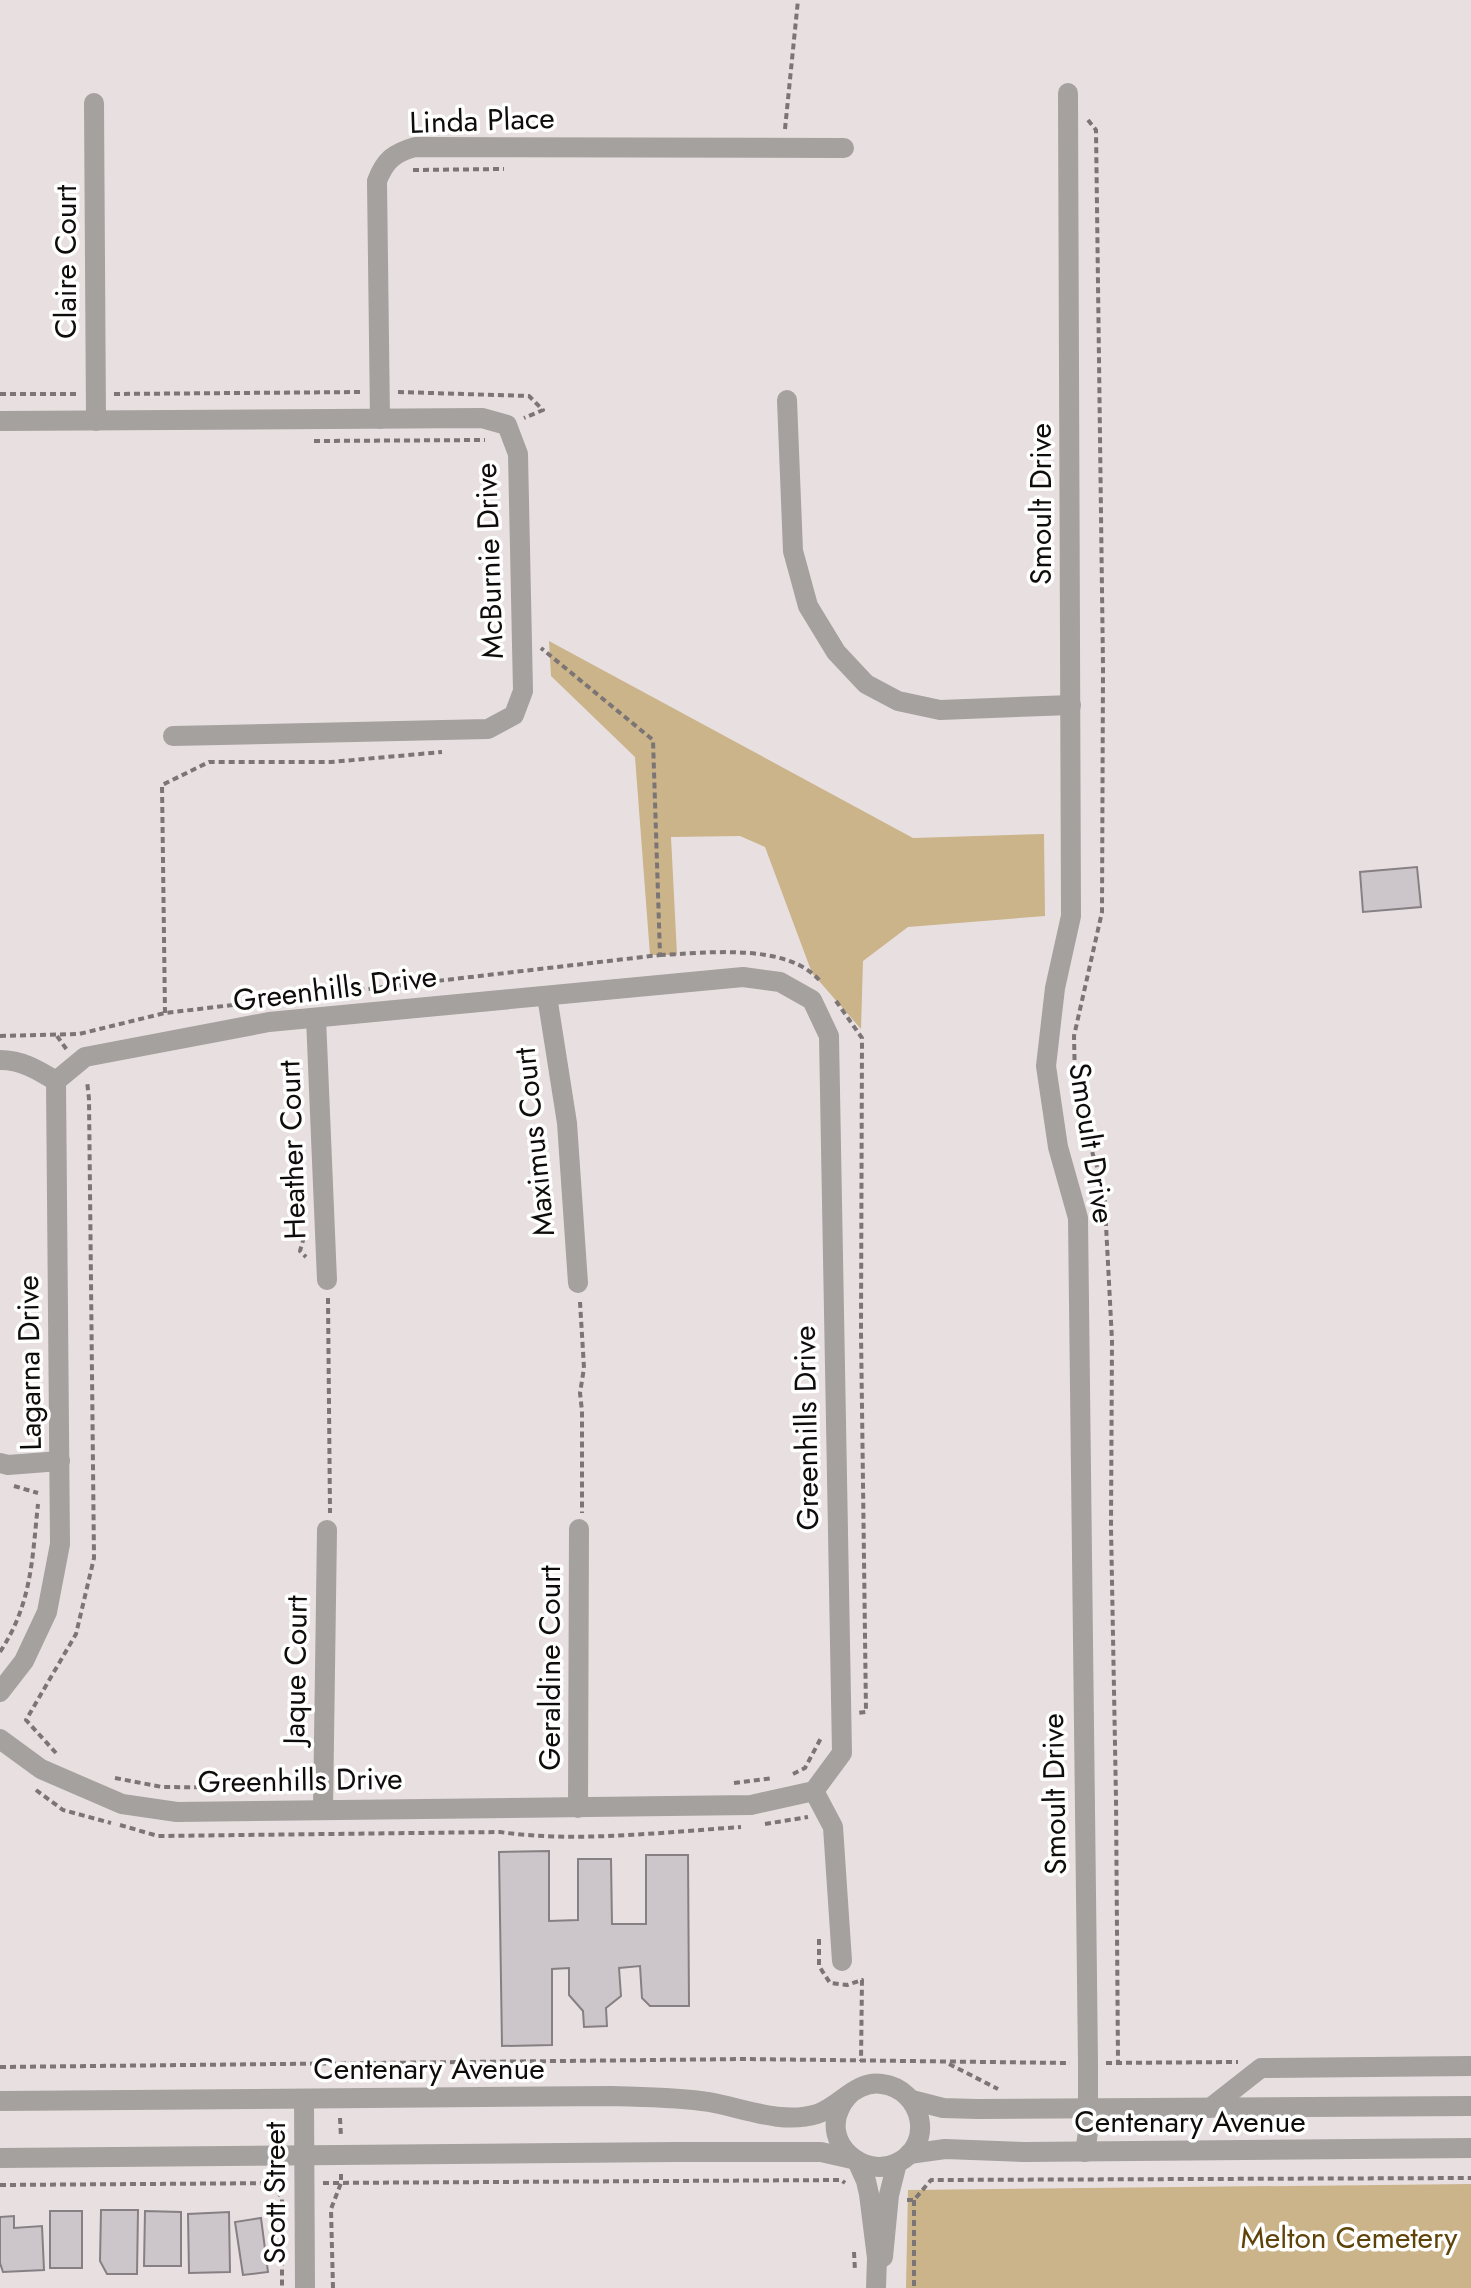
<svg xmlns="http://www.w3.org/2000/svg" width="1471" height="2288" viewBox="0 0 1471 2288" font-family="Jost,sans-serif">
<style>
.green{fill:#cbb38a}
.building{fill:#ccc5c9;stroke:#868084;stroke-width:2}
.lines{fill:none;stroke-linecap:round;stroke-linejoin:round}
.path{stroke:#7b7575;stroke-width:4;stroke-dasharray:6 4;stroke-linecap:butt}
.minor{stroke:#a4a19f;stroke-width:20}
.labels{text-anchor:middle;dominant-baseline:central;stroke-width:7;stroke-linejoin:round;paint-order:stroke}
.street-label{font-size:30px;fill:#0f0c0c;stroke:#fff}
.park-label{font-size:30px;fill:#5f440a;stroke:#fff}
</style>
<rect width="100%" height="100%" fill="#e8e0e0"/>
<g class="green">
<polygon points="549,641 913,838 1044,834 1045,916 908,927 863,961 861,1029 812,973 765,847 740,836 671,837 677,955 650,955 635,757 551,676"/>
<polygon points="1471,2184 1471,2288 906,2288 908,2190"/>
</g>
<g class="building">
<polygon points="1417,867 1421,907 1363,912 1360,872"/>
<polygon points="549,1851 549,1921 578,1920 578,1859 611,1859 612,1924 646,1924 646,1855 688,1855 689,2006 650,2006 642,1998 640,1966 619,1968 621,1996 606,2008 607,2026 584,2027 583,2011 569,1995 569,1968 552,1969 552,2045 502,2046 499,1852"/>
<polygon points="101,2210 138,2210 137,2274 107,2274 100,2261"/>
<rect x="50" y="2211" width="32" height="57"/>
<polygon points="145,2211 181,2212 181,2266 144,2266"/>
<polygon points="229,2212 230,2272 189,2273 188,2214"/>
<polygon points="14,2216 14,2228 42,2226 44,2270 3,2272 0,2263 0,2217"/>
<polygon points="261,2218 268,2272 243,2275 235,2222"/>
</g>
<g class="lines">
<g class="path">
<polyline points="1088,120 1096,130 1103,667 1102,912 1074,1036 1075,1080 1093,1155 1104,1187 1112,1340 1111,1527 1116,1799 1118,2063"/>
<polyline points="785,129 798,0"/>
<polyline points="413,170 504,169"/>
<polyline points="398,392 529,396 543,410 524,418"/>
<polyline points="0,394 78,394"/>
<polyline points="114,394 362,392"/>
<polyline points="314,441 485,440"/>
<path d="M660 955C707 953 788 942 821 982"/>
<polyline points="299,997 660,955 653,740 541,648"/>
<polyline points="836,1001 862,1038 861,1332 866,1712 858,1713"/>
<polyline points="165,1013 162,785 209,762 331,762 442,752"/>
<polyline points="0,1036 79,1034 165,1013 258,1002"/>
<polyline points="57,1036 67,1050"/>
<polyline points="304,1237 300,1251 306,1257"/>
<polyline points="328,1298 330,1513"/>
<polyline points="580,1302 584,1368 580,1393 582,1411 582,1513"/>
<polyline points="14,1486 38,1493"/>
<path d="M0 1652C32 1603 32 1560 38 1504"/>
<polyline points="56,1753 26,1720 76,1634 94,1558 89,1099 87,1081"/>
<polyline points="793,1774 805,1768 821,1738"/>
<polyline points="115,1778 162,1787 305,1788"/>
<polyline points="734,1783 773,1778"/>
<polyline points="36,1790 63,1810 111,1823"/>
<polyline points="765,1824 808,1817"/>
<path d="M120 1825 158 1836 500 1832C575 1843 664 1832 741 1827"/>
<polyline points="819,1939 819,1966 830,1983 847,1985 862,1980 861,2061"/>
<polyline points="339,2063 339,2081"/>
<polyline points="1106,2063 1238,2062"/>
<polyline points="949,2064 998,2089"/>
<polyline points="0,2067 745,2059 1070,2063"/>
<polyline points="340,2118 341,2137"/>
<polyline points="271,2183 282,2198 282,2288"/>
<polyline points="323,2183 841,2180 845,2183"/>
<polyline points="0,2185 286,2183"/>
<polyline points="907,2200 914,2200 931,2180 1471,2178"/>
<polyline points="914,2200 914,2288"/>
<polyline points="854,2252 855,2271"/>
<polyline points="333,2288 331,2209 341,2183 341,2174"/>
</g>
<g class="minor">
<polyline points="1068,93 1071,916 1055,988 1046,1066 1058,1147 1078,1218 1088,2063 1088,2132 1085,2152"/>
<polyline points="94,103 96,421"/>
<polyline points="787,400 793,551 808,606 836,652 866,684 898,701 940,710 1071,705"/>
<path d="M380 419 377 181C385 160 394 153 415 147L844 148"/>
<polyline points="0,421 482,418 507,425 518,454 523,691 514,715 488,729 173,736"/>
<polyline points="547,996 567,1123 578,1283"/>
<polyline points="316,1018 327,1280"/>
<path d="M0 1060C22 1060 38 1070 56 1081L60 1544 47 1612 24 1661 0 1692"/>
<polyline points="0,1463 8,1465 60,1461"/>
<polyline points="0,1739 41,1769 122,1804 177,1812 751,1805 814,1791 842,1753 829,1036 812,1000 780,982 743,977 269,1022 85,1057 56,1081"/>
<polyline points="814,1791 833,1827 842,1961"/>
<polyline points="578,1808 579,1529"/>
<polyline points="323,1810 327,1530"/>
<polyline points="304,2099 305,2288"/>
<polyline points="912,2100 943,2108 977,2109 1471,2106"/>
<path d="M0 2101 612 2096C644 2097 678 2097 709 2102 743 2108 782 2125 817 2114 840 2107 855 2080 882 2084 922 2089 936 2144 897 2163 863 2179 822 2143 840 2108 842 2103 847 2097 851 2093"/>
<polyline points="1210,2108 1261,2068 1471,2066"/>
<polyline points="909,2154 945,2149 1024,2152 1471,2148"/>
<polyline points="0,2158 675,2152 821,2152 852,2159"/>
<polyline points="857,2161 866,2181 869,2194 877,2258 876,2288"/>
<polyline points="883,2257 889,2195 897,2163"/>
</g>
</g>
<g class="labels">
<g class="street-label">
<text transform="translate(482 120) rotate(-2)">Linda Place</text>
<text transform="translate(65 262) rotate(-90)">Claire Court</text>
<text transform="translate(1040 504) rotate(-90)">Smoult Drive</text>
<text transform="translate(489 561) rotate(-92)">McBurnie Drive</text>
<text transform="translate(335 988) rotate(-7)">Greenhills Drive</text>
<text transform="translate(534 1142) rotate(-96)">Maximus Court</text>
<text transform="translate(1092 1143) rotate(81)">Smoult Drive</text>
<text transform="translate(292 1150) rotate(-92)">Heather Court</text>
<text transform="translate(29 1363) rotate(-91)">Lagarna Drive</text>
<text transform="translate(806 1428) rotate(-91)">Greenhills Drive</text>
<text transform="translate(549 1668) rotate(-90)">Geraldine Court</text>
<text transform="translate(295 1670) rotate(-89)">Jaque Court</text>
<text transform="translate(300 1780) rotate(-1)">Greenhills Drive</text>
<text transform="translate(1054 1794) rotate(-91)">Smoult Drive</text>
<text x="429" y="2068">Centenary Avenue</text>
<text x="1190" y="2121">Centenary Avenue</text>
<text transform="translate(274 2193) rotate(-90)">Scott Street</text>
</g>
<g class="park-label">
<text x="1349" y="2237">Melton Cemetery</text>
</g>
</g>
</svg>
